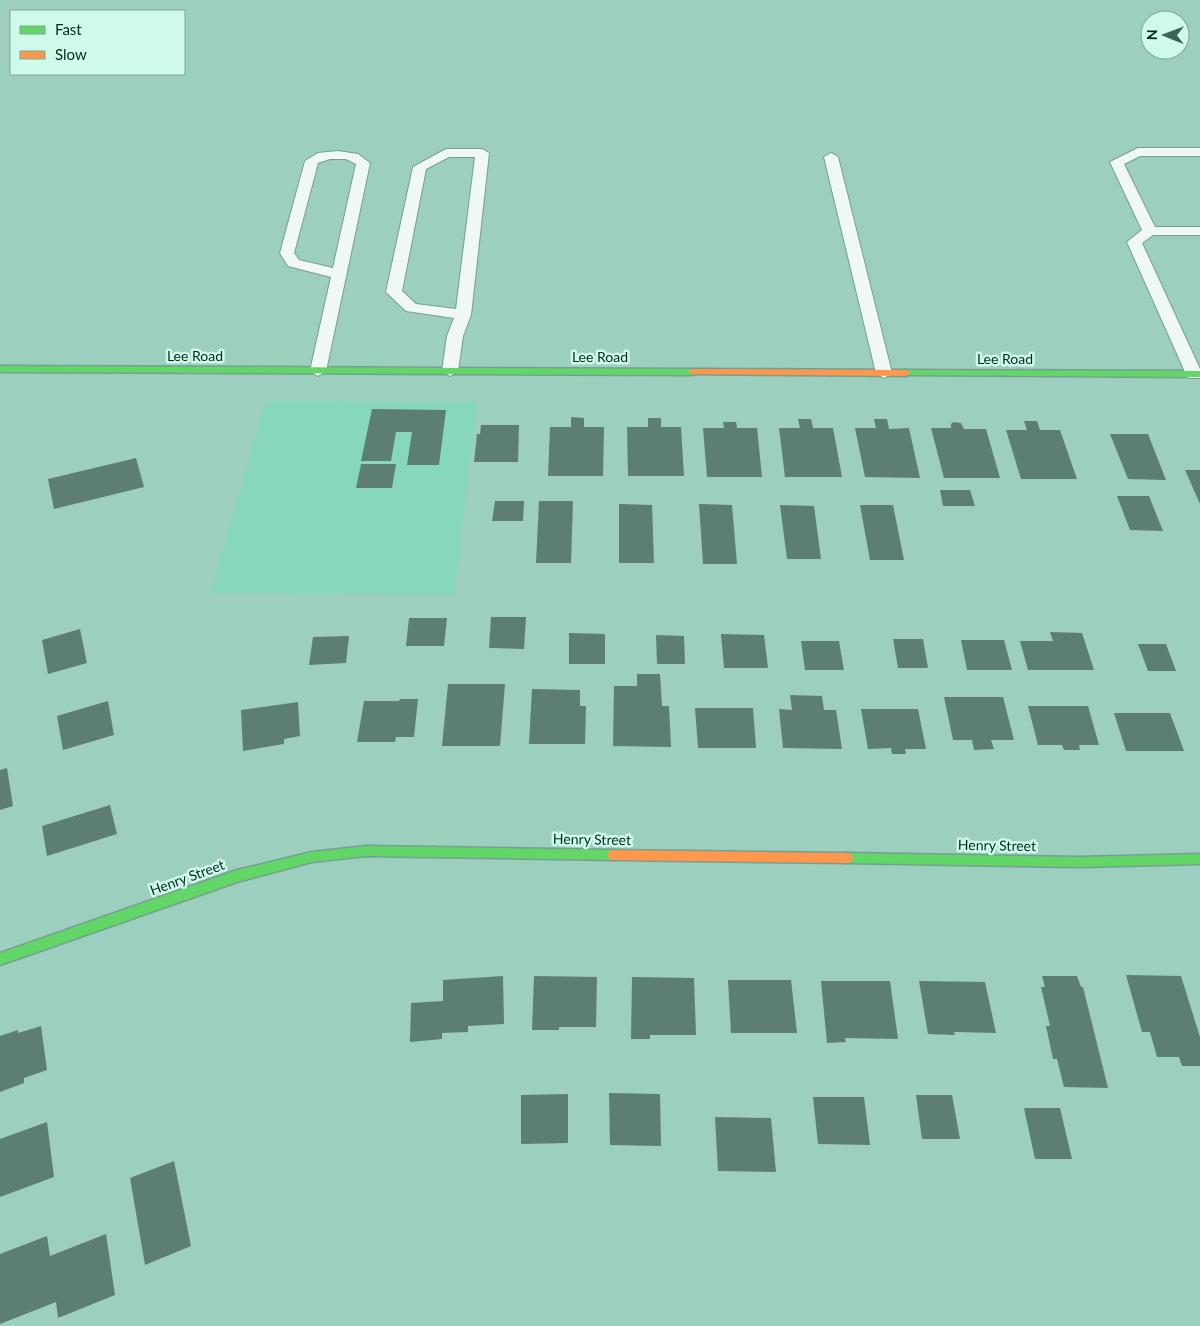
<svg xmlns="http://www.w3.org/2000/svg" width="1200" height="1326" viewBox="0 0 1200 1326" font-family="Lato,sans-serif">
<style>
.built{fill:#87d7bc}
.building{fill:#5d7e73}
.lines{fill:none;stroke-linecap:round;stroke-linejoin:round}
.lane-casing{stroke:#769f91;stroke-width:2}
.fast-casing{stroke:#769f91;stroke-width:3}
.slow-casing{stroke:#769f91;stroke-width:3}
.lane{fill:#f0f8f5;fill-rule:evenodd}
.fast{fill:#63d668;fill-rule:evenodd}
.slow{fill:#ff974d;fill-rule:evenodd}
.labels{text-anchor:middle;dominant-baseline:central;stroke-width:5;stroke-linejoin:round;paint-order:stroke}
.street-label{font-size:14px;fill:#012b1f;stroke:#cffae9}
</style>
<rect width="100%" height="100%" fill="#9ccfbd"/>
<polygon class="built" points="266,401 477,402 454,595 211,593"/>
<g class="building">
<polygon points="372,409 446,410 439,465 407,465 412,432 396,432 391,461 361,461"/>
<polygon points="571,417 584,418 584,427 604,427 603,476 548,476 550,427 571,427"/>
<polygon points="648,418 661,418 661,427 681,427 684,476 628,476 627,427 648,427"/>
<polygon points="798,419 811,419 813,428 833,428 842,477 785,477 779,428 800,428"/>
<polygon points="874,419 887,419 889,429 909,428 920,478 865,477 855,428 876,428"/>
<polygon points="1024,421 1037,421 1040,430 1060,430 1077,479 1021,479 1006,430 1027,430"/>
<polygon points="723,422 736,422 737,428 757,428 762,477 707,477 703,428 724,428"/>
<polygon points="954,422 961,423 964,429 986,429 1000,478 944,478 931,428 951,428 951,424"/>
<polygon points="481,425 519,425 518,462 474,462 477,434 480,434"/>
<polygon points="1110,434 1148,434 1166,480 1128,479"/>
<polygon points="136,458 144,487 54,509 48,479"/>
<polygon points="361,464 396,464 392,488 356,488"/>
<polygon points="1185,470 1200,470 1200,504"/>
<polygon points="940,490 970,490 975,506 943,506"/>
<polygon points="1117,496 1149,496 1163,531 1130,530"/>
<polygon points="495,501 524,501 523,521 492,521"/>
<polygon points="539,501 573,501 571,563 536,563"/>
<polygon points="619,504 652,505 654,563 619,563"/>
<polygon points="699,504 732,505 737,564 703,564"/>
<polygon points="780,505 814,506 821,559 787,559"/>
<polygon points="860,505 893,505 904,560 870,560"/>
<polygon points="491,617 526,617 524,649 489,648"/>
<polygon points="409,618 447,618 444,646 406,646"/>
<polygon points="80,629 87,663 48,674 42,640"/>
<polygon points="1050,632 1082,633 1094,670 1028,670 1020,641 1053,641"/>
<polygon points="569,633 605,634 605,664 569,664"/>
<polygon points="721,634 764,635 768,668 724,668"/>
<polygon points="656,635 684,636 685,664 657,664"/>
<polygon points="349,636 346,663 309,665 313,637"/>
<polygon points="893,639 923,639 928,668 898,668"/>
<polygon points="961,640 1004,640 1012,670 967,670"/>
<polygon points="801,641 839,641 844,670 805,670"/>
<polygon points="1138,644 1166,644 1176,671 1148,671"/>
<polygon points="637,674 660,674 662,706 669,706 671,747 613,746 614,686 637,686"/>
<polygon points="448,684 505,684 500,746 442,746"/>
<polygon points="532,689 580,690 580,706 586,706 585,744 529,744"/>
<polygon points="790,695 822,696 824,710 836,710 842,749 783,748 779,709 792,710"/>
<polygon points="944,697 1003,697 1014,740 991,740 994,749 974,750 972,740 953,740"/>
<polygon points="400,699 418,699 414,737 396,737 395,742 357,742 364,701 399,701"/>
<polygon points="108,701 114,735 63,750 57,716"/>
<polygon points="298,702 300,736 284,739 284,744 243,751 241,710"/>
<polygon points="1028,706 1088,706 1099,745 1079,745 1080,750 1064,750 1062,745 1038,745"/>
<polygon points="695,708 753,708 756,748 698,748"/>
<polygon points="861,709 918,709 926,749 905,749 906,754 892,754 891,748 868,749"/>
<polygon points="1114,713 1170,713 1184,751 1126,751"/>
<polygon points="7,768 13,806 0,810 0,770"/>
<polygon points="110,805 117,834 47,856 42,826"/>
<polygon points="1126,975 1181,976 1200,1037 1200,1066 1182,1066 1179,1057 1157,1057 1150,1032 1142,1032"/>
<polygon points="503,976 504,1024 468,1026 468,1032 442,1033 442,1039 410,1042 411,1003 443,1001 443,980"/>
<polygon points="534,976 597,977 596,1027 559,1027 559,1030 532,1030"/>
<polygon points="1042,976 1077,976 1081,987 1083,987 1108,1088 1064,1087 1057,1059 1053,1059 1046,1026 1050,1026 1041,987 1045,987"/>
<polygon points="632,977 694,978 696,1035 650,1035 650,1039 631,1039"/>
<polygon points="728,980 791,980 797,1033 731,1033"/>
<polygon points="821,981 890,981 898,1039 845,1038 846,1042 827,1043"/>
<polygon points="919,981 985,982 996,1033 954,1032 955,1035 928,1034"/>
<polygon points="41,1026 47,1070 24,1078 24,1083 0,1092 0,1036 18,1030 18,1033"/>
<polygon points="609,1093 660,1094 661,1146 610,1145"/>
<polygon points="568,1094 568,1143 521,1144 521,1095"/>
<polygon points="916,1095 952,1095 960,1139 922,1139"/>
<polygon points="813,1097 864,1097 870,1145 818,1144"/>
<polygon points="1024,1108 1060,1108 1072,1159 1035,1159"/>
<polygon points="715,1117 771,1118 776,1172 718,1171"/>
<polygon points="47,1122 54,1177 0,1197 0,1139"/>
<polygon points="174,1161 191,1246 145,1265 130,1178"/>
<polygon points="106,1234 115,1295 58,1318 56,1302 0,1324 0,1254 47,1236 50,1256"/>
</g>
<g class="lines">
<defs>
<g id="lane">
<polygon points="1138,148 1200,148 1200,156 1140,156 1124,164 1155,227 1200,227 1200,235 1153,235 1142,243 1200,369 1200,378 1188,378 1186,374 1127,242 1142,230 1110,162"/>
<path d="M446 149H482L489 153 471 315 463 336 458 371 450 376 442 371 447 336 454 318 406 311 386 292 413 167ZM449 157H475L456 309 416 304 402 291 426 169Z"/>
<path d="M338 151 358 154 370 163 326 371 318 376 310 371 331 277 288 266 280 253 305 161 318 153ZM330 159H346L356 164 333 268 299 260 294 253 318 163Z"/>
<polygon points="831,153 838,157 892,373 884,378 876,373 824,157"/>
</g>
<g id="fast">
<polygon points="0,366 693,369 698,372 693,375 0,372"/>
<polygon points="906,370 1200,371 1200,377 903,375 903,371"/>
<polygon points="366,846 613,850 617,851 619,855 617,859 613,860 366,856 312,862 237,882 0,965 0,953 237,870 312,852"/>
<polygon points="847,853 1079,857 1200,854 1200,864 1079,867 847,863 843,862 841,858 843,854"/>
</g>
<g id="slow">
<polygon points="693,369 906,370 911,373 906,376 690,374 690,370"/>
<polygon points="613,850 847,853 851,854 853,858 851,862 847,863 613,860 609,859 607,855 609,851"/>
</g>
</defs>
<use href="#lane" class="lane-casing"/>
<use href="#fast" class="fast-casing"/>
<use href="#slow" class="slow-casing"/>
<use href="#lane" class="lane"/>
<use href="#fast" class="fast"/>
<use href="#slow" class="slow"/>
</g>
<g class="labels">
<g class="street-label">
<text x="195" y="355">Lee Road</text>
<text x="600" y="356">Lee Road</text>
<text x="1005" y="358">Lee Road</text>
<text transform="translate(592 839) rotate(1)">Henry Street</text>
<text transform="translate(997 845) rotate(1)">Henry Street</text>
<text transform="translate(187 877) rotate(-20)">Henry Street</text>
</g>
</g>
<rect x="10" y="10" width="175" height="65" fill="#cffae9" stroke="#7da798"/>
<rect x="20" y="26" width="25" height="8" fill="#63d668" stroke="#7da798"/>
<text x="55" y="35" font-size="15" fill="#012b1f">Fast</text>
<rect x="20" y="51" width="25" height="8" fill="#ff974d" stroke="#7da798"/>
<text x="55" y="60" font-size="15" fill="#012b1f">Slow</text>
<g transform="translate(1165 35) rotate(271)"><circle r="24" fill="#cffae9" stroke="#7da798"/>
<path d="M0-4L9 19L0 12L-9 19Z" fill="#376456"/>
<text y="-8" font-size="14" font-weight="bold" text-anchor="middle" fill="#012b1f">N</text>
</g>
</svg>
